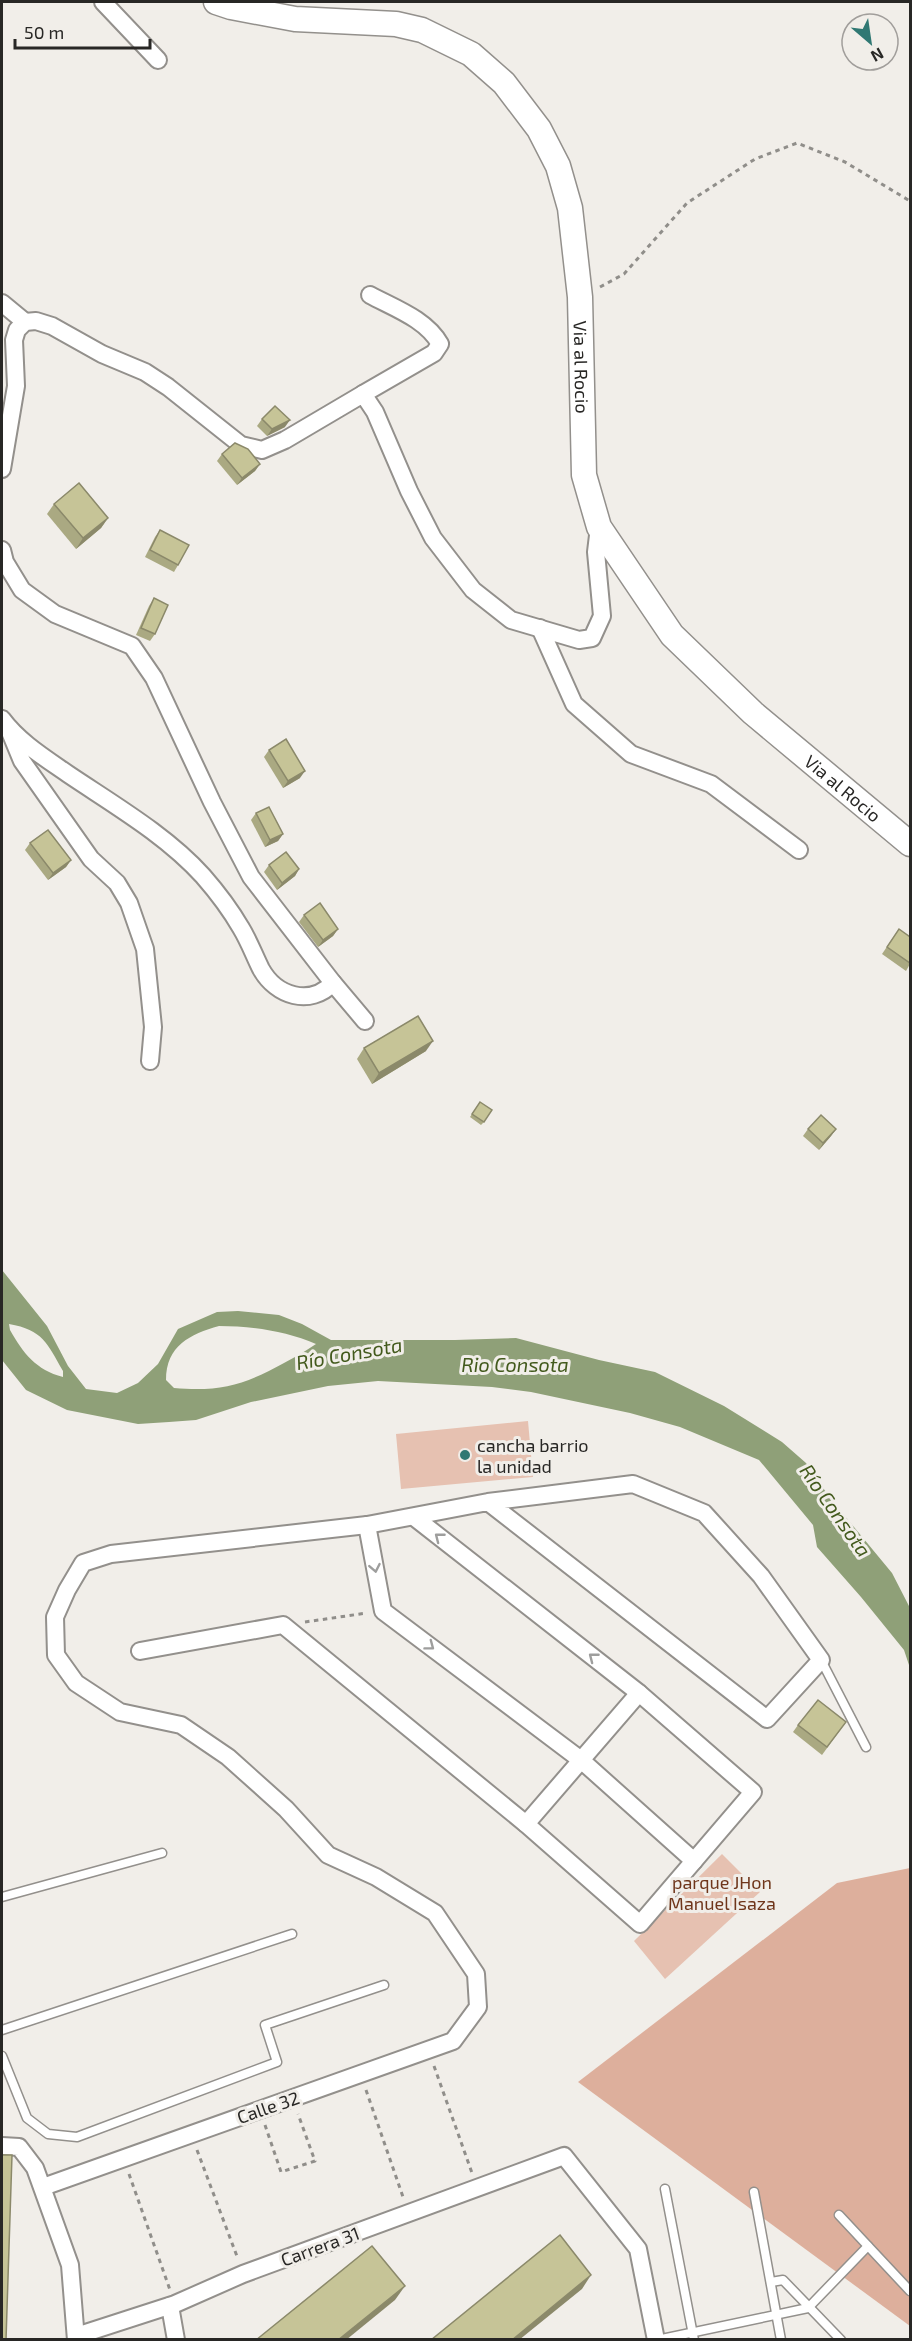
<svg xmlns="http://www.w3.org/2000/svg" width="912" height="2341" viewBox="0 0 912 2341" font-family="'Exo 2',sans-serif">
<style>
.green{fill:#e6c1b1}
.forest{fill:#ddaf9c}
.water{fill:#8fa078;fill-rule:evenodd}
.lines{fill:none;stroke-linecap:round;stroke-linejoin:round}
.service-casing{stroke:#93908c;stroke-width:11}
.minor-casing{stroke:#93908c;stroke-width:20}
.secondary-casing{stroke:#93908c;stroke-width:27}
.path{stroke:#908e8a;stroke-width:3;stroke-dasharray:4.5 4.5;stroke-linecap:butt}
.service{stroke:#fff;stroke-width:8}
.minor{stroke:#fff;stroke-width:16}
.secondary{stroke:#fff;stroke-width:24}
.wall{fill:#aaa982}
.shaded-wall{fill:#8b896a}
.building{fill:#c6c497;stroke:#8b896a;stroke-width:1.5}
.oneway{stroke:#9e9e9d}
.poi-dot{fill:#307873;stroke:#f1eee9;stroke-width:2}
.labels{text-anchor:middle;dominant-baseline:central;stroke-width:6;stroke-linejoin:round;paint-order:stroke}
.street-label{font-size:18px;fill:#282725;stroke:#f1eee9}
.poi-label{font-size:18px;fill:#282725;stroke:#f1eee9;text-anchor:start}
.park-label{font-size:18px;fill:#6f361b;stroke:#f1eee9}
.water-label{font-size:20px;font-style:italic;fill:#435a1d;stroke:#f1eee9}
</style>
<rect width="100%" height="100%" fill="#f1eee9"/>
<g class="green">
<polygon points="528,1421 533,1477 401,1489 396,1434"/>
<polygon points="722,1854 760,1892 665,1979 634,1941"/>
</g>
<polygon class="forest" points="910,1868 910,2326 578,2082 837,1883"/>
<path class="water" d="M2 1270 47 1326 68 1366 86 1389 117 1393 138 1383 158 1364 178 1329 217 1312 238 1311 279 1315 302 1324 331 1340H455L516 1338 599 1360 655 1372 724 1406 782 1442 806 1463 830 1498 892 1573 910 1608V1668L904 1650 861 1597 817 1547 813 1525 759 1460 680 1427 630 1413 531 1392 492 1387 378 1381 328 1386 251 1402 196 1420 169 1422 138 1424 67 1410 26 1390 2 1360ZM9 1324C43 1330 47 1343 63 1371V1377C36 1370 23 1353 10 1330ZM219 1326C251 1326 286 1331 316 1344 306 1351 295 1357 284 1363 244 1385 220 1392 174 1388L166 1380C166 1346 190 1334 219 1326Z"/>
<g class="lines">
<defs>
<g id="service">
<polyline points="821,1660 866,1747"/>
<polyline points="2,1897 162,1853"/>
<polyline points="2,2030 292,1934"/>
<polyline points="2,2056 27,2118 48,2134 77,2137 277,2062 265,2025 384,1985"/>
<polyline points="665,2189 694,2340"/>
<polyline points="754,2192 781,2340"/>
<polyline points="839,2215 910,2291"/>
<polyline points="771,2282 783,2280 841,2340"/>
<polyline points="657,2340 808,2308 868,2246"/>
</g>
<g id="minor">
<polyline points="103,2 158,60"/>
<polyline points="2,303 25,322"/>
<path d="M363 394 434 353 440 344C426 319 394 308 370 295"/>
<polyline points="2,469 16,386 14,340 17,330 25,322 36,321 52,326 102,354 145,372 168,387 241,445 262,450 285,440 363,394 375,412 409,491 433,538 473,590 511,620 579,640 592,638 602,616 596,552 599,527"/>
<polyline points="2,550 5,562 22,590 55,614 132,646 154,678 212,802 251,877 333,983 365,1021"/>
<polyline points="540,628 574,704 631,754 711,784 799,850"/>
<path d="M2 719C19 742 45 758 68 774 114 805 166 835 203 876 217 892 230 909 241 928 249 941 254 955 261 969 276 996 310 1007 333 983"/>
<polyline points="10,732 22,761 91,859 117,883 129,903 145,949 153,1027 150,1061"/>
<polyline points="367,1525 383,1611 581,1760 694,1861"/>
<polyline points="140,1651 283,1625 526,1824 640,1924 753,1792 639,1693 414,1517"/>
<polyline points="526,1824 639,1693"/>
<polyline points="2,2146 19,2147 35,2168 70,2265 76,2340"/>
<polyline points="43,2187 453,2041 478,2007 476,1974 435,1913 376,1877 328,1855 286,1809 228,1757 181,1725 120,1712 76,1683 56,1655 55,1617 67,1590 83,1563 111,1554 367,1525 488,1502 633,1484 704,1513 761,1576 821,1660 767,1719 488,1502"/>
<polyline points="170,2306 176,2340"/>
<polyline points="76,2336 175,2304 243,2274 564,2156 638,2249 656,2340"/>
</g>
<g id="secondary">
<path id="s1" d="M216 2 231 7 295 19 396 24 422 30 471 54 504 83 539 129 558 166 570 208 580 297 584 475 599 527 672 635 753 713 910 844"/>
</g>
</defs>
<use href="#service" class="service-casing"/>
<use href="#minor" class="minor-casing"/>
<use href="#secondary" class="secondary-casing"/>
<g class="path">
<polyline points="600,287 624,274 687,203 755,159 797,143 845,162 910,201"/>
<polyline points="305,1622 367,1613"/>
<polyline points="434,2066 472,2173"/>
<polyline points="366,2090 403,2197"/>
<polyline points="265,2125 281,2172 315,2161 298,2114"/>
<polyline points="197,2150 238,2259"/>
<polyline points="129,2174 170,2290"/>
</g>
<use href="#service" class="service"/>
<use href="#minor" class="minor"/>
<use href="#secondary" class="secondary"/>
</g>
<g class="wall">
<polygon points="262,419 285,427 267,436 257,426"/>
<polygon points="222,454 260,464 255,471 237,485 217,461"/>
<polygon points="54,504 108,518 101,528 76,549 47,514"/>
<polygon points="160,530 178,565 174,572 145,557 155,537"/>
<polygon points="154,598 155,634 150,641 136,635 149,606"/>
<polygon points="269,750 300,778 283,788 264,757"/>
<polygon points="256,813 283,834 278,841 265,847 251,820"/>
<polygon points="30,843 71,860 66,867 48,880 25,850"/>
<polygon points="269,865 299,869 295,876 277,890 264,872"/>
<polygon points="304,915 338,929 333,936 318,947 299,922"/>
<polygon points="899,929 910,937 910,964 906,971 882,954"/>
<polygon points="364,1048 426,1051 372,1084 357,1059"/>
<polygon points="480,1102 484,1122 481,1125 470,1117"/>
<polygon points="808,1129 836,1129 831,1136 819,1150 803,1136"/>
<polygon points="846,1722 822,1755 793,1732 798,1725"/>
</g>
<g class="shaded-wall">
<polygon points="290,420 285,427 267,436 272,429"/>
<polygon points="260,464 255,471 237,485 242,478"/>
<polygon points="108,518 101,528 76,549 83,538"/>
<polygon points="305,771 300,778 283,788 288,781"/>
<polygon points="283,834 278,841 265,847 270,840"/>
<polygon points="71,860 66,867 48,880 53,873"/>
<polygon points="299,869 295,876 277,890 282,883"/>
<polygon points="338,929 333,936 318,947 323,940"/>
<polygon points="433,1041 426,1051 372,1084 379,1073"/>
<polygon points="836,1129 831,1136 819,1150 823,1143"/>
<polygon points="591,2275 582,2289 519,2340 512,2340"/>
<polygon points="405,2286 395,2300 346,2340 338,2340"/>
</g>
<g class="building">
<polygon points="275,406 290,420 272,429 262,419"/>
<polygon points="235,443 248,449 260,464 242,478 222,454"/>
<polygon points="79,483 108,518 83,538 54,504"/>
<polygon points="160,530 189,545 178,565 150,550"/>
<polygon points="154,598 168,605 155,634 141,628"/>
<polygon points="286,739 305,771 288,781 269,750"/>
<polygon points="269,807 283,834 270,840 256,813"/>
<polygon points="48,830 71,860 53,873 30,843"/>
<polygon points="286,852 299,869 282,883 269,865"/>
<polygon points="320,903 338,929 323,940 304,915"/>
<polygon points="899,929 910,937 910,963 887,947"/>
<polygon points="418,1016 433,1041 379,1073 364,1048"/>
<polygon points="480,1102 492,1110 484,1122 472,1114"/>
<polygon points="821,1115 836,1129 823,1143 808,1129"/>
<polygon points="818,1700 846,1722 827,1747 798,1725"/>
<polygon points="2,2155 12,2155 6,2340 2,2340"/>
<polygon points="560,2235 591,2275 512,2340 431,2340"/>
<polygon points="372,2246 405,2286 338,2340 256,2340"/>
</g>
<defs><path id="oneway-chevron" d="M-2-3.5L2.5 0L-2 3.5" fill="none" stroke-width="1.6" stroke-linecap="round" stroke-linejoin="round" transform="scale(1.5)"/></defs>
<g class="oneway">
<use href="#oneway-chevron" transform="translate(439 1537) rotate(-142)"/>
<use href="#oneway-chevron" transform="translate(375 1568) rotate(79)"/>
<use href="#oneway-chevron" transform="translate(430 1646) rotate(37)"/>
<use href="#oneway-chevron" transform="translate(593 1657) rotate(-142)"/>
</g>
<circle class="poi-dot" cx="465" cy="1455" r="6"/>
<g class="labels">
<g class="street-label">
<text stroke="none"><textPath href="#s1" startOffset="610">Via al Rocio</textPath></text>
<text stroke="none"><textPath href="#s1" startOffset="1132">Via al Rocio</textPath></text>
<text transform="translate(268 2107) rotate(-19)">Calle 32</text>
<text transform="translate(320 2246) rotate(-20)">Carrera 31</text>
</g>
<g class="poi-label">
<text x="477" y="1445">cancha barrio<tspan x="477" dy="21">la unidad</tspan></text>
</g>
<g class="park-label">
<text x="722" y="1882">parque JHon<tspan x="722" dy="21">Manuel Isaza</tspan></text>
</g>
<g class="water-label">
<text transform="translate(349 1353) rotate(-10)">Río Consota</text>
<text x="515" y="1364">Rio Consota</text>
<text transform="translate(836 1510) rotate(55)">Río Consota</text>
</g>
</g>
<rect width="912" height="2341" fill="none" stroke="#282725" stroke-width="6"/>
<g transform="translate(870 42) rotate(151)"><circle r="28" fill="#f1eee9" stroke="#a19e9b" stroke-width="1.5"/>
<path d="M0-4.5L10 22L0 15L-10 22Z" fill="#307873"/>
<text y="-9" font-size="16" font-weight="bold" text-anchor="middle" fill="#282725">N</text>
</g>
<path d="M15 39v9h135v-9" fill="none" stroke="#282725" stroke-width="3"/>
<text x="24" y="39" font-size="18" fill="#282725" stroke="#f1eee9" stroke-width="4.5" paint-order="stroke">50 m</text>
</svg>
